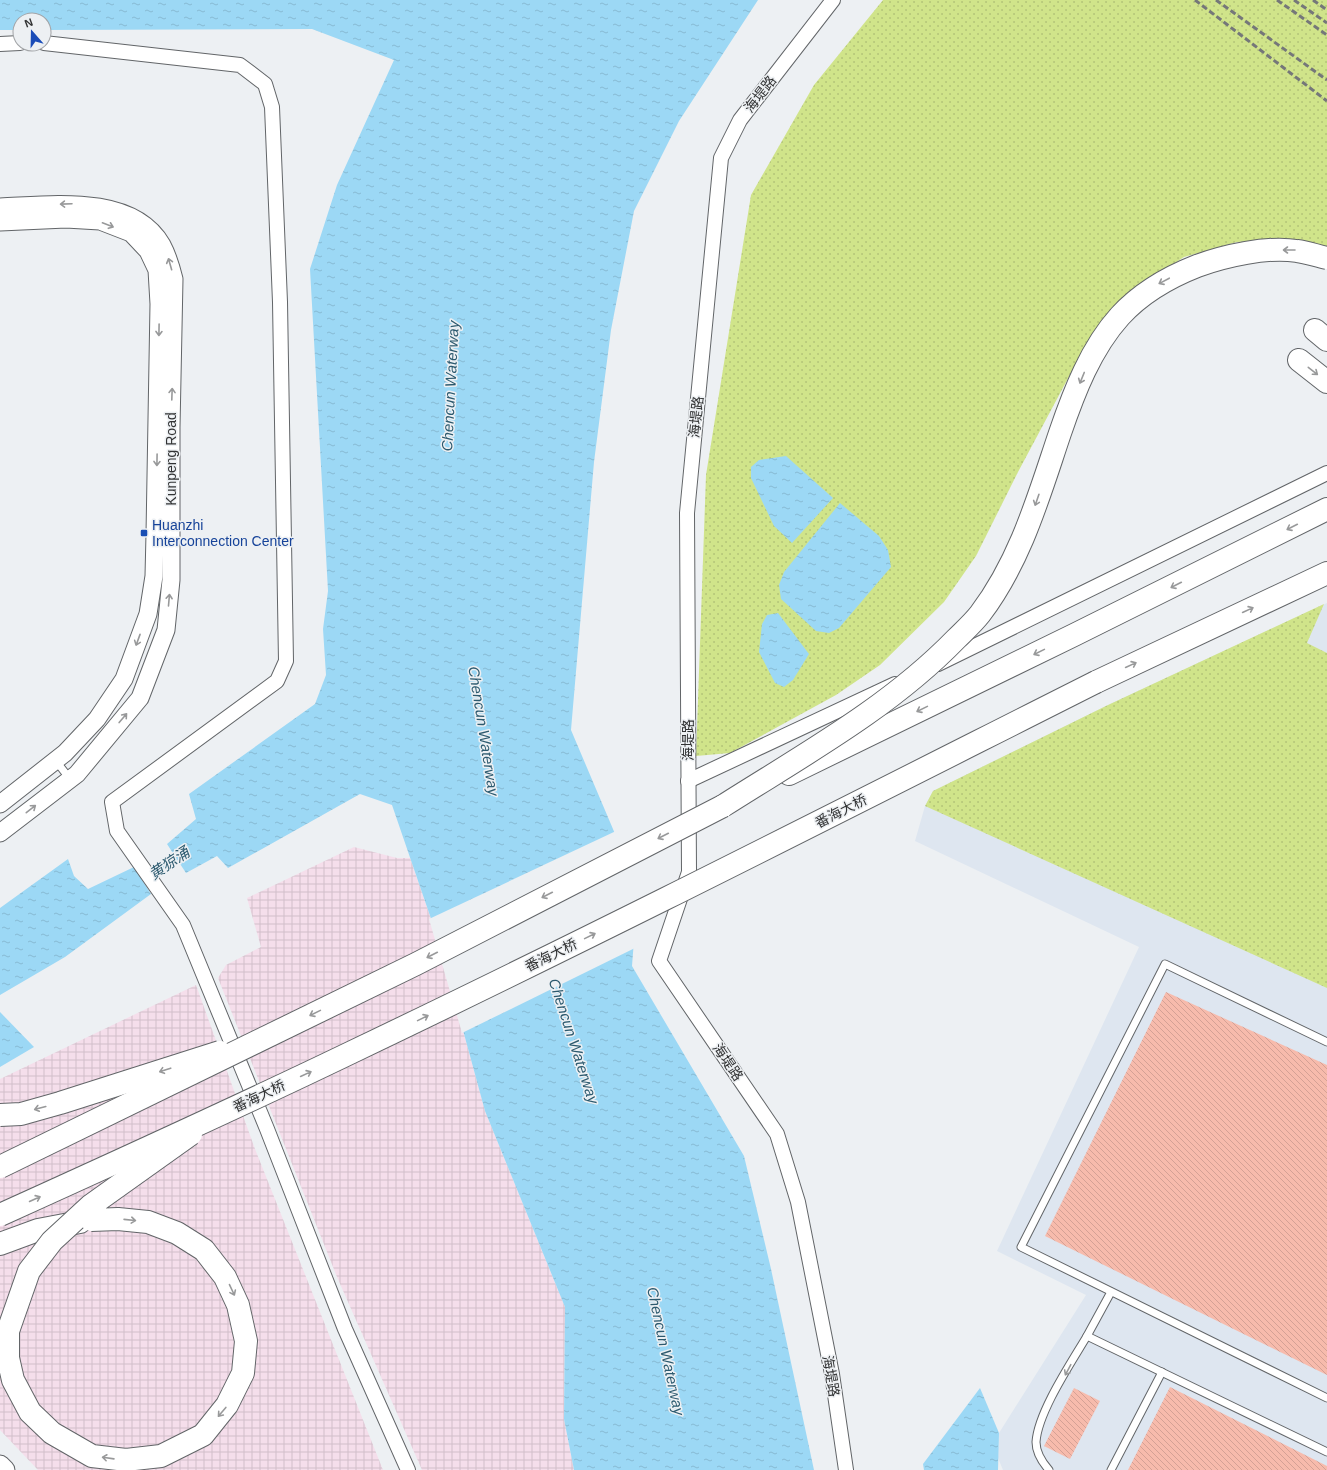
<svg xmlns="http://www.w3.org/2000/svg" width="1327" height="1470" viewBox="0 0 1327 1470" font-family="Arial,'Noto Sans SC',sans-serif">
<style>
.built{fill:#dee6f0}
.industrial{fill:url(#industrial-grid)}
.grass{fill:url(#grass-dots)}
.water{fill:url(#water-ripples)}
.pier{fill:#edf0f3}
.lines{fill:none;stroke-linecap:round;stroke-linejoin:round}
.stream{stroke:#9cd8f5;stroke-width:4}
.building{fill:url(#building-back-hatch)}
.service-casing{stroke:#626568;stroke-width:9}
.minor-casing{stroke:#626568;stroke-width:16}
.tertiary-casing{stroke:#626568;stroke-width:19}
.secondary-casing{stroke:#626568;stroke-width:21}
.primary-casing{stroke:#626568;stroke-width:24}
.trunk-casing{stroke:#626568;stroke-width:24}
.service{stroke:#fff;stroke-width:7}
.minor{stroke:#fff;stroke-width:14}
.tertiary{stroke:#fff;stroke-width:17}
.secondary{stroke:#fff;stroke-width:19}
.primary{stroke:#fff;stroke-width:22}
.trunk{stroke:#fff;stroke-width:22}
.rail{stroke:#757779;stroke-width:3;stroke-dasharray:6 3;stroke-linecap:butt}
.primary-bridge-casing{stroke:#626568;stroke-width:24;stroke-linecap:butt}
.trunk-bridge-casing{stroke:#626568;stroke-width:24;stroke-linecap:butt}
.primary-bridge{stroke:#fff;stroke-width:22}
.trunk-bridge{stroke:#fff;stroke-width:22}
.oneway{stroke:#98999a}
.transit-dot{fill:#1a4fb4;stroke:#edf0f3;stroke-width:1.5}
.labels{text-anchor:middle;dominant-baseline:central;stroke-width:3;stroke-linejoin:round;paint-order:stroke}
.street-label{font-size:14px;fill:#323334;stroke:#edf0f3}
.transit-label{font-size:14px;fill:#164399;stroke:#edf0f3;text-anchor:start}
.water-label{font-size:15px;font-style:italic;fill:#2c5a6f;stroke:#edf0f3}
</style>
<defs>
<pattern id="industrial-grid" width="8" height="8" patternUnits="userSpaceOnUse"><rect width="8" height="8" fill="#f5deeb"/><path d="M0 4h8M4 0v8" fill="none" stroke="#d2bfca"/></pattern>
<pattern id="grass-dots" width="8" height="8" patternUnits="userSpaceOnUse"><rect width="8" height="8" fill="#d0e48a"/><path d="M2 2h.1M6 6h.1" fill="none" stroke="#b3c478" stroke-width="1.8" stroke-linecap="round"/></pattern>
<pattern id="water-ripples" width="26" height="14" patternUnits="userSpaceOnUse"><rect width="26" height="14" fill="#9cd8f5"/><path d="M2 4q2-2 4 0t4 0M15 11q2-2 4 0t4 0" fill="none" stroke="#87bad3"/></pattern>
<pattern id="building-back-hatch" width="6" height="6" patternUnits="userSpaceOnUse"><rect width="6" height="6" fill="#f7bbac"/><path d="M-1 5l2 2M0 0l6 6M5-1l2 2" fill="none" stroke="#d4a195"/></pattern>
</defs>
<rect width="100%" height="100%" fill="#edf0f3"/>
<polygon class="built" points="1327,603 1327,1470 1003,1470 998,1458 999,1433 1086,1295 997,1251 1139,947 915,841 925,806 933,791 1108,705"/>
<g class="industrial">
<polygon points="354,847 397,858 410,858 439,942 485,1111 565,1307 564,1419 574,1470 422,1470 337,1277 218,978 226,965 261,947 247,898"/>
<polygon points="196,985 255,1149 383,1470 38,1470 0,1430 0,1079"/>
</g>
<g class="grass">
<polygon points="883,0 1327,0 1327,246 1288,239 1237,242 1184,257 1139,286 1081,354 1018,472 976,556 944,602 880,665 836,695 730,753 696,756 706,475 751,195 814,85"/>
<polygon points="1324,604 1307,643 1327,653 1327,988 925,806 933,791 1108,705"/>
</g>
<g class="water">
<polygon points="0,0 758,0 679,121 634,211 611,330 594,462 571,730 638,888 632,966 744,1156 771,1269 814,1470 574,1470 564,1419 565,1307 485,1111 439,942 392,805 360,794 228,868 217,856 186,873 167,844 196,819 189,794 315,704 326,675 323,629 328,591 310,269 337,185 394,60 312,29 44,30 44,20 20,20 20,30 0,30"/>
<polygon points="786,456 833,498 792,543 774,526 751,478 751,467 759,460"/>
<polygon points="840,503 879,536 888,550 891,567 839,628 829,633 816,631 781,599 779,585 784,572"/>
<polygon points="778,613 809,654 793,680 784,687 775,683 759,652 762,624 767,615"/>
<polygon points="68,859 74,876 88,889 134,867 151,894 65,957 0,995 0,908"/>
<polygon points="0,1012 34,1047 0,1067"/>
<polygon points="980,1388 999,1433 998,1470 924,1470 923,1464"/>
</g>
<polygon class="pier" points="616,831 639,888 635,948 462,1033 429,919"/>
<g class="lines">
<polyline class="stream" points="150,876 179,856"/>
</g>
<g class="building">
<polygon points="1166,992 1327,1065 1327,1375 1045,1236"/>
<polygon points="1170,1387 1327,1466 1327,1470 1128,1470"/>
<polygon points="1074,1388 1100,1401 1070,1459 1044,1446"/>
</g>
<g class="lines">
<defs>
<g id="service">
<polyline points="56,761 70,779"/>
<polyline points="1327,1042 1165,964 1021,1247 1327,1398"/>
<polyline points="1111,1292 1087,1336 1327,1452"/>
<path d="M1049 1470C1042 1462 1036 1453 1036 1442 1038 1412 1071 1363 1087 1336"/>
<polyline points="1111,1470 1162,1372"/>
</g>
<g id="minor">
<polyline points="833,0 740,120 721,158 687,513 689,872 659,961 777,1134 798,1202 832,1374 846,1470"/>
<polyline points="44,43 240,65 265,84 272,107 280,302 286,661 277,681 112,802 117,831 183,925 267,1129 345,1329 408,1470"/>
<polyline points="0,44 20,43"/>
<polyline points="938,664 1327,473"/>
<polyline points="688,781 895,684"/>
</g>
<g id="tertiary">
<path d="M0 207C50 205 132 193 162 245 168 256 171 267 174 279L171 427V580L166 630 140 698 77 774 0 833"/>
<polyline points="0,222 66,219 100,221 131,233 148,251 157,270 159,304 155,534 154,576 148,614 124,679 97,719 65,753 0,804"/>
</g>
<polyline id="secondary" points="0,1465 5,1470"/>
<g id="primary">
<polyline points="1315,330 1327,340"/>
<polyline points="1299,360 1327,382"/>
<polyline points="0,1244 38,1230 80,1222"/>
</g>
<g id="trunk">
<polyline points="1096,682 1327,573"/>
<polyline points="789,774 1074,635 1327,509"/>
</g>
</defs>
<use href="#service" class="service-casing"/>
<use href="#minor" class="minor-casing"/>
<use href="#tertiary" class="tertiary-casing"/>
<use href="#secondary" class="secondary-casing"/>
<use href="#primary" class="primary-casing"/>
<use href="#trunk" class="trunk-casing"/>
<use href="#service" class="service"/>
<use href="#minor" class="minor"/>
<use href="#tertiary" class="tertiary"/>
<use href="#secondary" class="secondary"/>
<use href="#primary" class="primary"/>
<use href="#trunk" class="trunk"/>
<g class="rail">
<polyline points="1195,0 1327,101"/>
<polyline points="1216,0 1327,80"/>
<polyline points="1277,0 1327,35"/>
<polyline points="1294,0 1327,23"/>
<polyline points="1313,0 1327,10"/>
</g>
<defs>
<g id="primary-bridge">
<path d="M723 806C803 755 889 708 956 639 964 631 973 623 980 614 1021 560 1039 495 1060 433 1074 392 1091 348 1120 316 1141 293 1169 277 1197 266 1224 256 1268 246 1297 251 1307 252 1317 256 1327 258"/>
<polyline points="0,1115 21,1114 60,1103 220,1052"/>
<polyline points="91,1220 118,1219 148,1222 177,1233 204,1250 225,1277 238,1305 246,1341 243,1373 227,1405 203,1435 161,1456 126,1460 92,1456 52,1433 30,1412 13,1380 8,1358 8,1331 29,1271 52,1241 90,1206 191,1134"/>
</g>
<g id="trunk-bridge">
<polyline points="0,1167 416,964 723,806"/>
<path d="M0 1215C117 1162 234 1109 350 1053 601 933 848 807 1096 682"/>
</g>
</defs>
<use href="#primary-bridge" class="primary-bridge-casing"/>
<use href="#trunk-bridge" class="trunk-bridge-casing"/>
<use href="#primary-bridge" class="primary-bridge"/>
<use href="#trunk-bridge" class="trunk-bridge"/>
</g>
<defs><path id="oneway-shaft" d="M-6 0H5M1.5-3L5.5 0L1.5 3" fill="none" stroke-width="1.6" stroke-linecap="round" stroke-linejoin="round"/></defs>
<g class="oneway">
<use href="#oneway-shaft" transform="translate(66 204) rotate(178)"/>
<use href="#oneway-shaft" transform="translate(108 225) rotate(21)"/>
<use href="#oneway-shaft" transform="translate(1289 250) rotate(180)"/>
<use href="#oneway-shaft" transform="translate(170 264) rotate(-106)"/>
<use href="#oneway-shaft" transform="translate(1164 281) rotate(152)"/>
<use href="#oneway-shaft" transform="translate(159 330) rotate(91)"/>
<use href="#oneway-shaft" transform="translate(1313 371) rotate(38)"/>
<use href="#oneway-shaft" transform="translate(1082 378) rotate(112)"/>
<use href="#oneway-shaft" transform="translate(172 394) rotate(-88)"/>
<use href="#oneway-shaft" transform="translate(157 460) rotate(91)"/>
<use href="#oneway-shaft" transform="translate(1037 500) rotate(109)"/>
<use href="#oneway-shaft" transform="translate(1292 527) rotate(153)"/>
<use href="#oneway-shaft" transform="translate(1176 585) rotate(153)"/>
<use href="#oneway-shaft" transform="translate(169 600) rotate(-85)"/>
<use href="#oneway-shaft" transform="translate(1248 610) rotate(-25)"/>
<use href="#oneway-shaft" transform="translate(138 640) rotate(110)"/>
<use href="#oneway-shaft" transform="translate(1039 652) rotate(154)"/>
<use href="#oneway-shaft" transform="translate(1131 665) rotate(-25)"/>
<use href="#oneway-shaft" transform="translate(922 709) rotate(154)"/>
<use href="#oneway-shaft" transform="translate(123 718) rotate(-50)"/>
<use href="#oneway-shaft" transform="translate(31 809) rotate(-38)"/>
<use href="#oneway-shaft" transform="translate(663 836) rotate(153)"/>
<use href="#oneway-shaft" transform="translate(547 895) rotate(153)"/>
<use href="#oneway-shaft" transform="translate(590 936) rotate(-26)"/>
<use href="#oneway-shaft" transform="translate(432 955) rotate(153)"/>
<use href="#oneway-shaft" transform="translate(315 1013) rotate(154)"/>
<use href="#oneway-shaft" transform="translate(423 1018) rotate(-26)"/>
<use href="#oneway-shaft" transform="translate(165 1070) rotate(162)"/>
<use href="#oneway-shaft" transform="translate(306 1074) rotate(-25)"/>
<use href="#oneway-shaft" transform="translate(40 1108) rotate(165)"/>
<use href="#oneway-shaft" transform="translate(35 1199) rotate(-24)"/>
<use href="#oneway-shaft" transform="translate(130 1220) rotate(6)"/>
<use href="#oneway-shaft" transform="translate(232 1290) rotate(65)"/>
<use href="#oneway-shaft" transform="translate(1068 1370) rotate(118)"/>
<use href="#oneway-shaft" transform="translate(222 1412) rotate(130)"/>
<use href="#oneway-shaft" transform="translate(108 1458) rotate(-172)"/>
</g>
<rect class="transit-dot" x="140" y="529" width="8" height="8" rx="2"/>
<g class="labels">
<g class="street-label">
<text transform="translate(760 94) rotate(-52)">海堤路</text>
<text transform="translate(696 417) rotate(-84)">海堤路</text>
<text transform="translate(171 459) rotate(-90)">Kunpeng Road</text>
<text transform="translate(688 740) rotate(-90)">海堤路</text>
<text transform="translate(841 811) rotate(-27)">番海大桥</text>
<text transform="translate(551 955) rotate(-26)">番海大桥</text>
<text transform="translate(728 1062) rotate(56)">海堤路</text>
<text transform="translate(259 1096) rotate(-25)">番海大桥</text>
<text transform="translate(831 1376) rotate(80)">海堤路</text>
</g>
<g class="transit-label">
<text x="152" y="525">Huanzhi<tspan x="152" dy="16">Interconnection Center</tspan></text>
</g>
<g class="water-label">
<text transform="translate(450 386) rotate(-87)">Chencun Waterway</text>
<text transform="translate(484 731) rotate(81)">Chencun Waterway</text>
<text transform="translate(169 863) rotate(-34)">黄猄涌</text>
<text transform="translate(574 1041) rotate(72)">Chencun Waterway</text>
<text transform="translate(666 1351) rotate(78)">Chencun Waterway</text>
</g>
</g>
<g transform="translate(32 32) rotate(340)"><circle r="19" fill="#edf0f3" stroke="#a2a4a7"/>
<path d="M0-3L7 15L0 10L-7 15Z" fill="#1a4cb8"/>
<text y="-6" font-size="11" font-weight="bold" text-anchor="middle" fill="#323334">N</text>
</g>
</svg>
